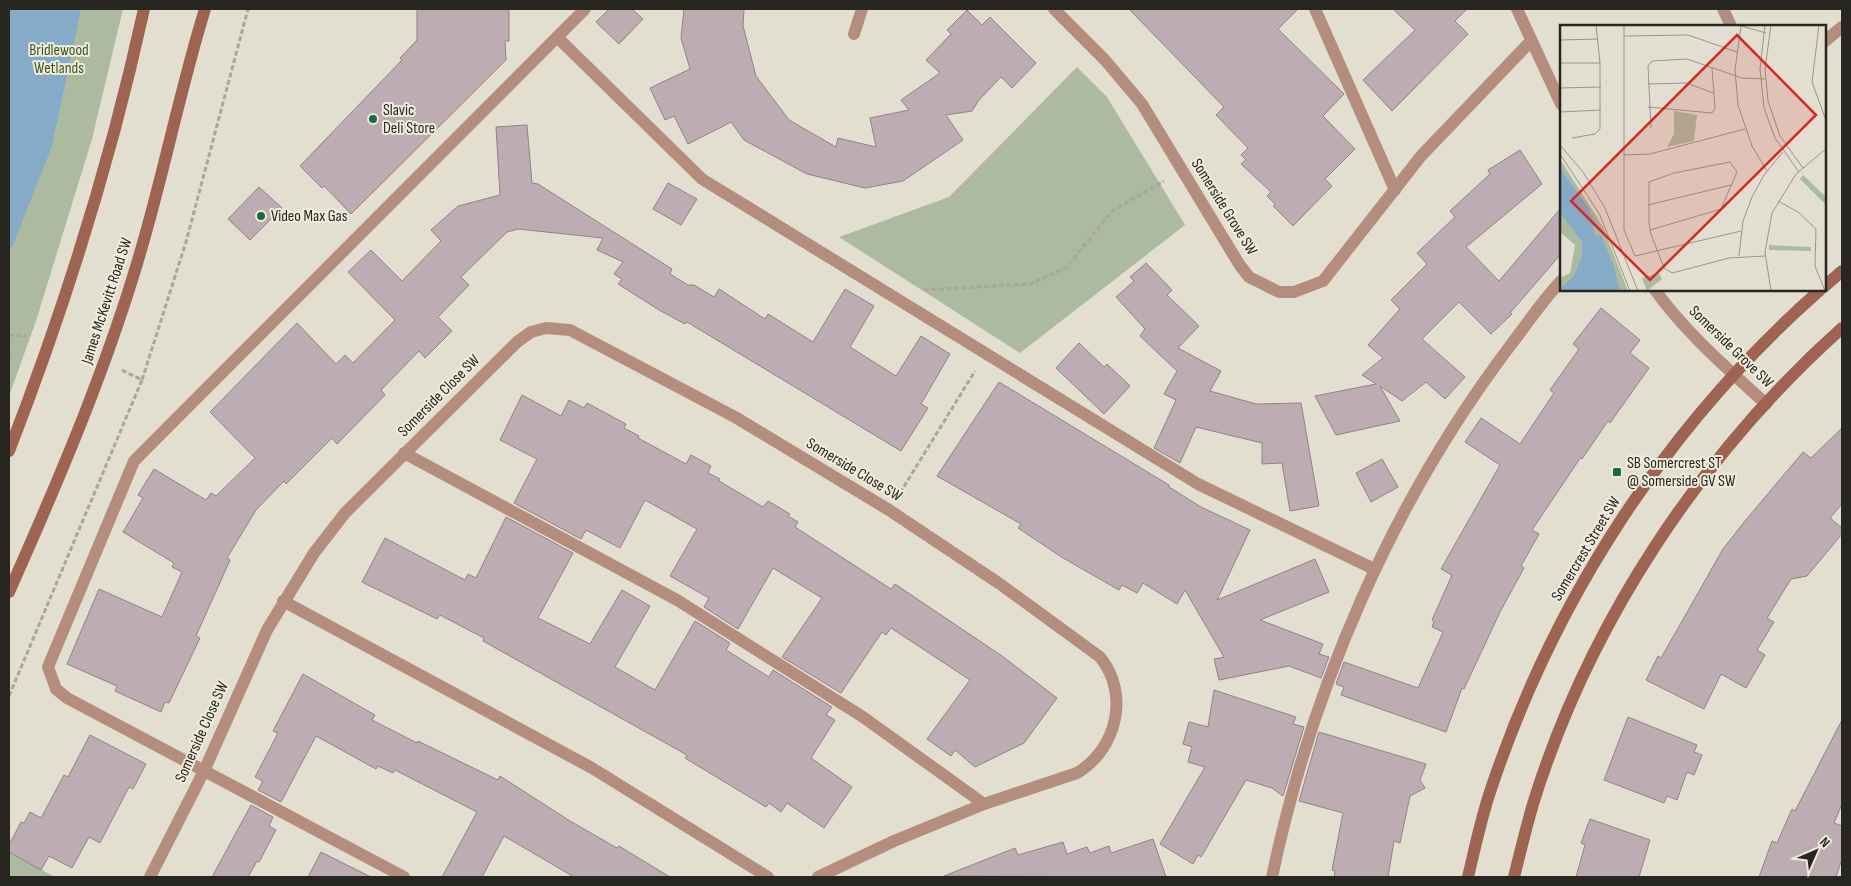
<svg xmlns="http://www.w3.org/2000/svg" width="1851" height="886" viewBox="0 0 1851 886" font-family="'Sofia Sans Condensed',sans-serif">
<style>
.green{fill:#acbb9f}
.water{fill:#86abc9}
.building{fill:#bdadb2;stroke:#908286}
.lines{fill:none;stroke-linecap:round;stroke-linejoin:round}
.path{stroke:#a9a69b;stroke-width:3;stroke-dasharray:5 2.5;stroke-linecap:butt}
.lane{stroke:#b58d7f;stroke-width:12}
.street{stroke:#b58d7f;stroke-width:12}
.secondary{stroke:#9e6451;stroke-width:12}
.poi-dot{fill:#146e41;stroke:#efecde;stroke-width:2}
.labels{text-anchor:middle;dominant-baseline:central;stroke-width:4;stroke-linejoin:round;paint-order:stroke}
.park-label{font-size:16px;fill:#3c571e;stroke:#efecde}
.poi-label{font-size:16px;fill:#272620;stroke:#efecde;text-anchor:start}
.street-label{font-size:16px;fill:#272620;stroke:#efecde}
.inset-road{fill:none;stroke:#97958a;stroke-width:1}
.view{fill:#d62828;fill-opacity:0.15;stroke:#d62828;stroke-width:2.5}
.inset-edge{fill:none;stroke:#272620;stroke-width:2.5}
</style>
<rect width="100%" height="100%" fill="#e2dfd1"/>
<g class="green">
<polygon points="9,9 123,9 92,139 36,321 9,396"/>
<polygon points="1077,67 1107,97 1185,225 1020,353 839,237 949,197"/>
<polygon points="9,852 55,877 9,877"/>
</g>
<polygon class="water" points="9,9 81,9 52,146 13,245 9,249"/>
<g class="building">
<polygon points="417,9 509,9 509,41 505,41 506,60 351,214 324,186 322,188 300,166 402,60 400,58 417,40"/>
<polygon points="609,9 632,9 643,19 619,44 596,22"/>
<polygon points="684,9 744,9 743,26 756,76 789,120 836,147 838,138 876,147 870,118 909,110 901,100 940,73 926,60 951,34 947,30 967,10 982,25 990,17 1036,63 1012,88 1001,77 979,100 972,111 946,115 963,140 903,181 865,188 807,174 744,140 731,122 688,144 674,116 665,120 650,88 690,69 681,38"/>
<polygon points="1129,9 1298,9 1278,29 1344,94 1323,116 1355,149 1325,179 1332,186 1293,226 1273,206 1275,204 1267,196 1271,192 1241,164 1246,160 1241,155 1248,148 1216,115 1224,107"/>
<polygon points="1393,9 1467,9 1455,21 1468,34 1392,111 1363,80 1415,30"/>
<polygon points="527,125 532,183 538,184 672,269 670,274 688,285 694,285 714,297 719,289 765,319 768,314 813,342 845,289 874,306 850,347 896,376 921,336 950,354 921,404 928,408 901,451 687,322 685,324 659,310 618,284 622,279 614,274 623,262 597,250 603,238 518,229 507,232 461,277 469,285 438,317 452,331 425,358 419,351 381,390 385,395 337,444 332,438 286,484 284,481 256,510 227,558 230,560 196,636 200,638 169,703 165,702 161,712 115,691 117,686 67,664 99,589 162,617 182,572 172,567 174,563 123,532 143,498 138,495 154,469 206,500 211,493 216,496 255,458 210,412 297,323 336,364 345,355 353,363 395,320 348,272 371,250 402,281 441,241 431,230 458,206 500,195 496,127"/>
<polygon points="1520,150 1542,184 1466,247 1499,281 1561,208 1561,254 1510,313 1512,314 1491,334 1459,302 1422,339 1465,377 1445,399 1426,382 1402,401 1380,386 1400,421 1336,435 1315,396 1376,384 1362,375 1383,358 1368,345 1400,309 1391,300 1427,264 1417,253 1455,217 1450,211 1490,174 1488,170"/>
<polygon points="668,183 697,199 681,225 653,209"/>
<polygon points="259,187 282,208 250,240 228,219"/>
<polygon points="1146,263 1172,290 1167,295 1199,326 1178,348 1221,371 1210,391 1256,404 1301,403 1319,506 1290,511 1282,463 1262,464 1262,443 1196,427 1180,463 1154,448 1176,400 1164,394 1177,371 1140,336 1145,329 1116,297 1134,281 1130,277"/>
<polygon points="1601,308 1640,340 1630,353 1649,368 1610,423 1608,421 1582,459 1581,457 1532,530 1539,534 1521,566 1524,568 1500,612 1464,689 1462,688 1446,732 1341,695 1344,687 1336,684 1344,662 1418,688 1443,632 1432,627 1434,622 1432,620 1452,575 1441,569 1500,465 1465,442 1481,418 1520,444 1554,393 1550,390 1579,349 1573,344"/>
<polygon points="1079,343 1104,367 1107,364 1130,386 1104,414 1056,368"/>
<polygon points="999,382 1169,485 1169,487 1201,507 1250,530 1217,600 1315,559 1329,592 1260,620 1323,644 1319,654 1329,657 1321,678 1289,666 1219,680 1214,659 1224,657 1185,590 1177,604 1143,583 1137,593 1122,585 1119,590 1063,558 1018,528 1021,524 937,476"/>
<polygon points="522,395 561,416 569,400 584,408 587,403 626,424 624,428 639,436 638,438 686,464 691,455 711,466 708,473 720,479 719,481 763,507 768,501 790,514 788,516 798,522 795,527 891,589 895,584 1002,656 1057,698 1024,743 975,767 955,750 951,756 927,739 970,680 891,628 886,635 882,632 841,693 782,657 822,598 773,568 738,629 704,607 709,598 670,576 697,529 645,500 620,548 586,530 581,539 514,503 537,459 500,440"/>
<polygon points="1842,428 1842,504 1830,518 1842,528 1842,534 1807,576 1791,579 1767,618 1774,622 1757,650 1765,655 1746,688 1721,674 1704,709 1646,680 1658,656 1661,658 1723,549 1745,521 1803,452 1811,458"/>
<polygon points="1382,459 1398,487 1371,502 1356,473"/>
<polygon points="506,517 573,553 538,618 590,644 622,590 650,606 615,667 655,690 695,621 730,643 726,650 769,677 773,670 832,707 826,715 835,720 811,758 852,787 824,828 787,803 781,812 769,803 766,807 685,758 687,755 483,641 484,638 440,615 437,619 362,582 385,538 465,580 468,574 476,578"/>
<polygon points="303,674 375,715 372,720 417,743 418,741 498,780 500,776 570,821 617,848 619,846 670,877 574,877 504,836 482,877 442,877 477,812 395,770 393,773 378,766 376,769 316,736 281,802 258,790 263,781 255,777 278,733 273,731"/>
<polygon points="1214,690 1296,717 1293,724 1304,727 1283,796 1272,788 1246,780 1201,857 1198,855 1193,864 1160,844 1205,767 1188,762 1192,747 1183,744 1189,722 1208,727"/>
<polygon points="1628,717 1697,745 1694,752 1702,755 1694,775 1687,772 1677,800 1667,796 1664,803 1604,780"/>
<polygon points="1842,720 1842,804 1834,823 1842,826 1842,859 1836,877 1759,877 1772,841 1777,843 1792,809 1795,811"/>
<polygon points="1319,732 1426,764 1420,780 1425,788 1410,796 1400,843 1394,841 1388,877 1334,877 1335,871 1332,870 1343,813 1299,801"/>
<polygon points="90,735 146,764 133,789 129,787 100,843 89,837 72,868 49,856 41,870 9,852 9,845 21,822 24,823 30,812 41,818 64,775 68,777"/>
<polygon points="251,805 273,817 269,826 276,830 259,862 257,861 248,877 212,877"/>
<polygon points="1590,819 1650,840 1639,877 1576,877 1585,845 1581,843"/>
<polygon points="1153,839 1166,877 944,876 1015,848 1018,855 1063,842 1067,854 1087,847 1090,853 1109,846 1111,853"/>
<polygon points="321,852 371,877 308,877"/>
</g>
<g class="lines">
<g class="path">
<polyline points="924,290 1030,284 1066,268 1112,211 1164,181"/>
<polyline points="9,335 27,336"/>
<polyline points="9,352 9,362"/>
<polyline points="122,370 142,380 186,242 248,9"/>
<polyline points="900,493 975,371"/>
<polyline points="9,696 142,380"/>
</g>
<g class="lane">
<polyline points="1315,9 1395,190"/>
<polyline points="1723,9 1731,26"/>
<polyline points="557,37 702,179 1198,484 1374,569"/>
<polyline points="1825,41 1842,27"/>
<polyline points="404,453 677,600 863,717 984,804"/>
<polyline points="404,877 67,698 56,689 48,667 134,461 585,9"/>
<path d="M1272 877C1312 687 1392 502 1510 346 1527 324 1542 301 1561 281"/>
</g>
<g class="street">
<polyline points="1054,9 1105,60 1142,104 1239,264 1249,277 1279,292 1294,292 1323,281 1421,156 1531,41"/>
<polyline points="1517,9 1561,104"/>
<polyline points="854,34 862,9"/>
<path d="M1655 290C1686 333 1727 368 1766 404"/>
<polyline points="283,601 592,768 768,877"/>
<path d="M150 877 204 771 267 630 314 553 345 513 517 342 531 332 546 328 570 330 735 417 889 510 1000 584 1100 657C1130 694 1117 749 1077 773L984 804 894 841 818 877"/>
</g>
<g class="secondary">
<polyline points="1825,286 1842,271"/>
<path d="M9 451C65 307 111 160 144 9"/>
<path d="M9 592C62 473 114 351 148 225 168 153 183 80 205 9"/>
<path d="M1468 877C1475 848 1481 818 1491 789 1555 597 1668 424 1820 290"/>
<path d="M1514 877C1520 853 1526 828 1533 804 1589 623 1701 454 1842 328"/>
</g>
</g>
<g class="poi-dot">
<circle cx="373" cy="119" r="5"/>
<circle cx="261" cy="216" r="5"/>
<rect x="1612" y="467" width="10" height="10" rx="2.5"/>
</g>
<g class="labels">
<g class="park-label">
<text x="59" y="50">Bridlewood<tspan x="59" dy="18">Wetlands</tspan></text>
</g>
<g class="poi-label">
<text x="383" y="110">Slavic<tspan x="383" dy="18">Deli Store</tspan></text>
<text x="271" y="216">Video Max Gas</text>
<text x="1627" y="463">SB Somercrest ST<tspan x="1627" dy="18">@ Somerside GV SW</tspan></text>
</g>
<g class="street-label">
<text transform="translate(1224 207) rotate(58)">Somerside Grove SW</text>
<text transform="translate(107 301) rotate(-72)">James McKevitt Road SW</text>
<text transform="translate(1731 347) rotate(44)">Somerside Grove SW</text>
<text transform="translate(439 396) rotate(-45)">Somerside Close SW</text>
<text transform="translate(854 470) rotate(31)">Somerside Close SW</text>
<text transform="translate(1586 549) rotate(-59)">Somercrest Street SW</text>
<text transform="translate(202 732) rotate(-66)">Somerside Close SW</text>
</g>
</g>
<g transform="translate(1560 25)">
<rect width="266" height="266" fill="#e2dfd1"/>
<path d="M114 86 137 90 134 116 107 122 114 109ZM0 134 43 202 68 266H0V253L10 248 15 220 0 207ZM243 150 266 172V180L240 154ZM209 220 251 222V226L209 225ZM99 248 102 254 87 266 82 253Z" fill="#acbb9f"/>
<path d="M0 143 29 184 34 197 33 205 36 211 41 210 53 239 60 266H2V262L14 251 22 231V217L1 189Z" fill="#86abc9"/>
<path class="inset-road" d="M64 0V205L75 231 181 206M178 0 206 8M205 0 200 44 204 83 215 113 239 147M211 0 205 44 208 76 220 111 243 143M259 0 252 57 267 98M181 1 175 45 178 80 192 121 207 146M64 11 128 10 177 27M0 15 38 14M0 38H40M88 59 127 58 153 68M0 63 41 62M88 82 152 88 155 83 152 43M0 87 41 85M91 103 88 41 92 36 127 34 182 53 205 54M12 113 35 109 40 104V38L36 0M0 120 23 147 45 183 78 266M0 129 40 190 70 266M64 130 90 129 185 104M218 176 238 187 256 204 255 241 265 266M88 180 171 160M90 205 161 184 177 147 170 137 114 148 89 157V197L90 205 91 209 104 243 112 248 169 233 205 231M179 231 183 196 192 172 204 150 223 127M211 266 205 227 212 188 236 149 267 123"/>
<path class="view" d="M177 10 256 90 90 255 11 176Z"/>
<rect width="266" height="266" class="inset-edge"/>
</g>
<rect width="1851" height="886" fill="none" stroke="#272620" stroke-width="20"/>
<g transform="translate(1816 851) rotate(45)" stroke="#efecde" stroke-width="4" paint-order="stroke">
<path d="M0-4L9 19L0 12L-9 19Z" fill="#272620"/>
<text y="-8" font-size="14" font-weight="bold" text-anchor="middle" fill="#272620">N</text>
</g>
</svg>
